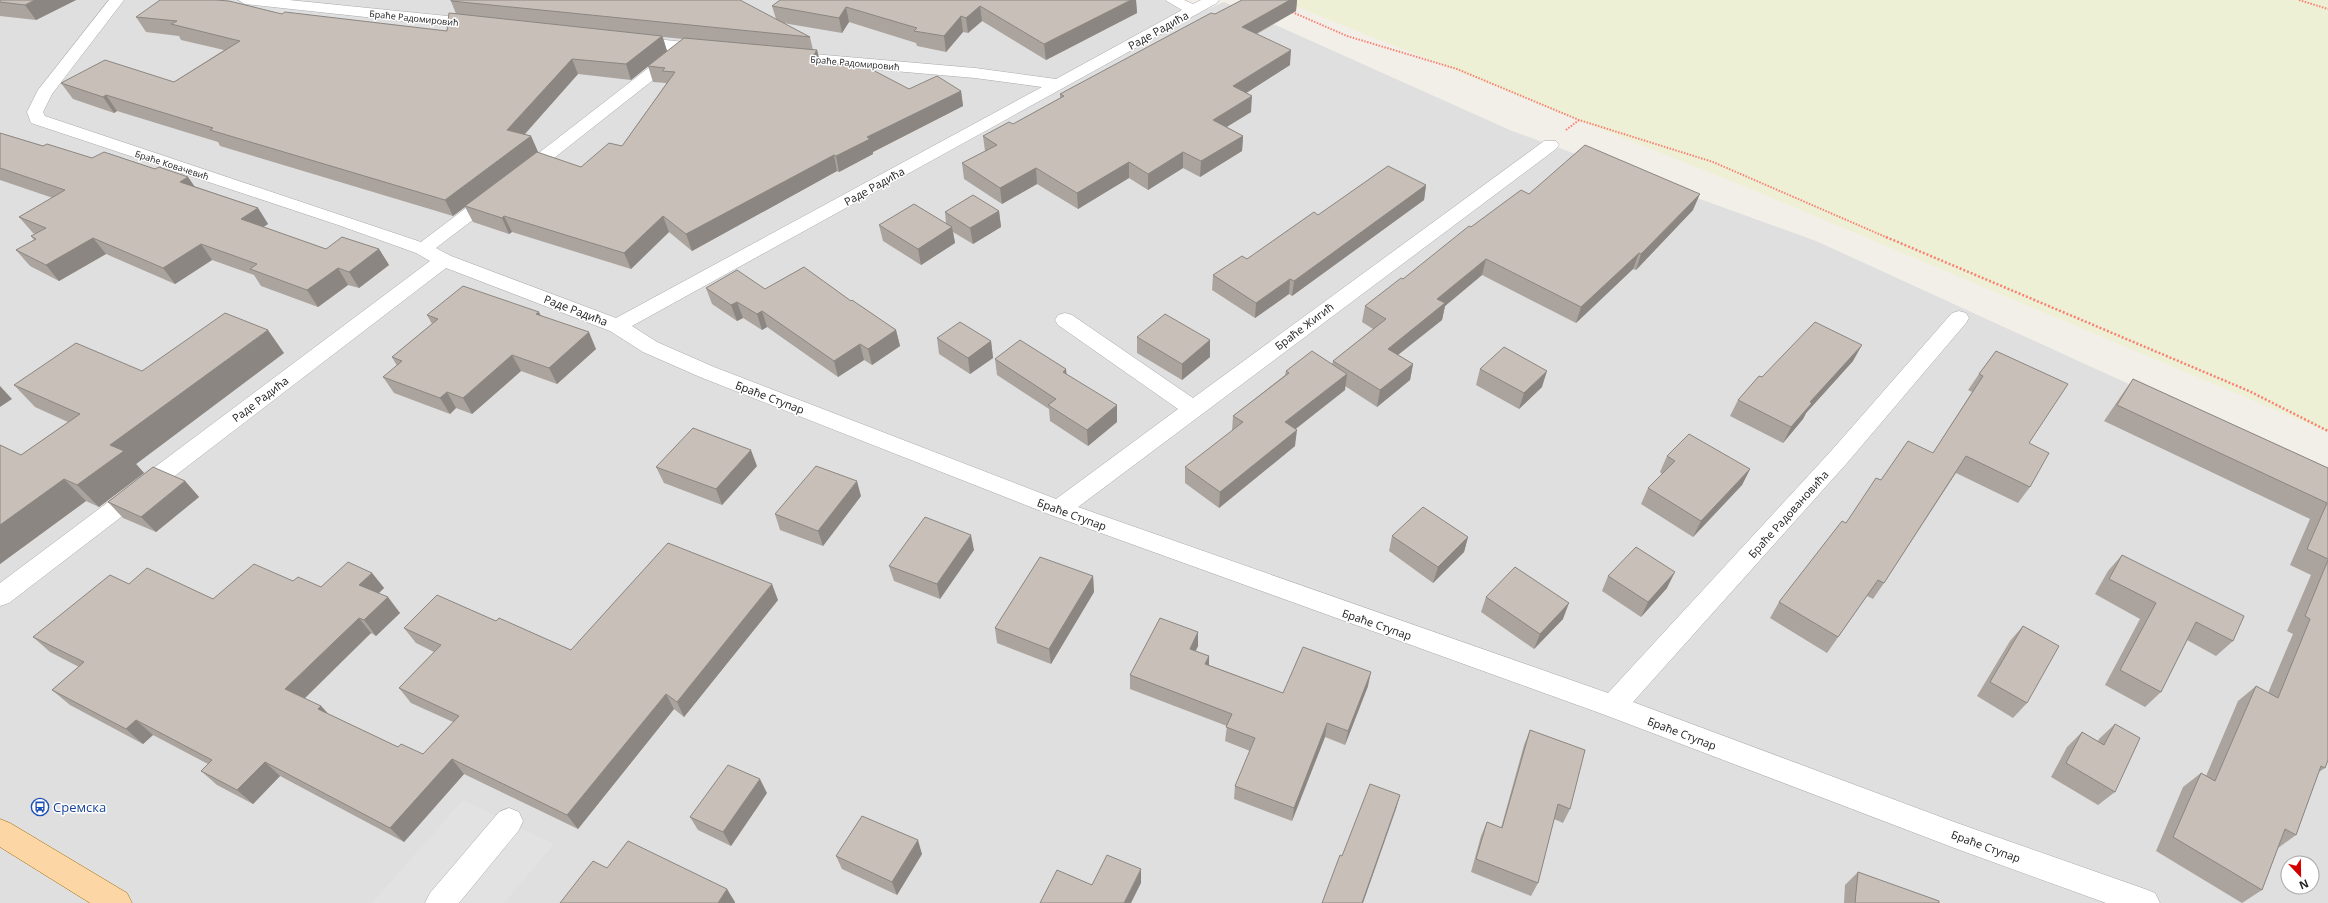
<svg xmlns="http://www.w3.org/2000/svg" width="2328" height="903" viewBox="0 0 2328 903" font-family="'Open Sans',sans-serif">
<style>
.residential{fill:#e0dfdf;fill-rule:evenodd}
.farmland{fill:#eef0d5}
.parking{fill:#e2e2e2}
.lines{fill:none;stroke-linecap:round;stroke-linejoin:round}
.minor-casing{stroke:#a9a9a9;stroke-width:1}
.major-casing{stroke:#a06b00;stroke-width:1}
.path-far1{stroke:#fa8072;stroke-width:2;stroke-dasharray:1.5 1.5;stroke-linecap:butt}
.path{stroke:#fa8072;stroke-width:2.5;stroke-dasharray:2 2;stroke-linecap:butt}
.minor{fill:#fff;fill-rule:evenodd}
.major{fill:#fcd6a4;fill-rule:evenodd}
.wall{fill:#aba49e;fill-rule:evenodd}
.shaded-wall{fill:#8b8681}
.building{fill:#c7bfb8;stroke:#8b8681}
.labels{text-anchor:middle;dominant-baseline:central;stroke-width:3;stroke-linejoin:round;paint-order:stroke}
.far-street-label{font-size:9px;fill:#222;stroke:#fff}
.street-label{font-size:11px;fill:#222;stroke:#fff}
.near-transit-label{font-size:13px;fill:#164399;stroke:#fff;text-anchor:start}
</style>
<rect width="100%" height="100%" fill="#f2efe9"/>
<path class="residential" d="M0 0H1163L1196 14 1224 2 1512 131 1816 241 2328 475V903H0ZM2288 863H2312V887H2288Z"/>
<polygon class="farmland" points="1280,0 2328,0 2328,432 1741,185"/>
<polygon class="parking" points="463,800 554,844 504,903 372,903"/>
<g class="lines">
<defs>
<g id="minor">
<polygon points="109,0 124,0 52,94 43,112 45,116 421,242 487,192 499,192 502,196 499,200 436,248 451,256 616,318 1042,87 975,78 790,62 784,60 782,57 784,54 790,52 975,68 1056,79 1182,10 1165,0 1184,0 1193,4 1201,0 1219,0 1217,3 632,326 657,342 714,367 1056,499 1178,409 1058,325 1055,320 1058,315 1065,313 1072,315 1193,398 1544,141 1556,141 1559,145 1556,149 1078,507 1608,693 1831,451 1952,313 1959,311 1966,313 1969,318 1966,323 1847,463 1633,702 1957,823 2145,889 2155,893 2160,903 2106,903 1957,849 1605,715 1051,515 700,377 643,352 610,331 446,268 9,603 0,606 0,583 430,261 416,253 338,225 31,123 27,112 38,90"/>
<polygon points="238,0 289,0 477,19 482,21 485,24 482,27 477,29 245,4"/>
<polygon points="636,37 704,44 710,46 712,49 710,52 678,51 683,55 681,58 530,177 518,177 515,173 518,169 669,52 674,51 630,45 628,42 630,39"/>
<polygon points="509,808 519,812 523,821 519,830 459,903 425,903 430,893 499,812"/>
</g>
<polygon id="major" points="0,819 10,823 127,893 132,903 90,903 0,847"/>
</defs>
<use href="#minor" class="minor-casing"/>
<use href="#major" class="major-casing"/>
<g class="path-far1">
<polyline points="2299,0 2328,9"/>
<polyline points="1292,12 1347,36 1457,69 1579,120 1713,162 1888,238"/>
<polyline points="1566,130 1579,120"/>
</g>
<polyline class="path" points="1886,237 2249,391 2328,431"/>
<use href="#minor" class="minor"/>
<use href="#major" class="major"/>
</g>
<g class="wall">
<polygon points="0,0 76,0 36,20 0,16"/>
<path d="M1136 0 1137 13 1046 60 982 21 968 33 963 32 946 52 917 46 916 43 849 22 842 33 783 23 810 37 813 50H817L820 62 909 89 961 91 963 106 873 152V154L839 172 837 171 692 251 669 232 631 269 512 232 509 234 473 222 465 207 453 216 220 146 218 142 117 111 114 113 73 99 61 83 174 82 224 50 181 40 179 36 146 32 136 17 282 14 447 31 456 14 451 1 776 19 772 6ZM663 37 683 39 648 66 653 82 666 83V84L622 146 581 167 537 153 538 152 531 136 525 134 578 74 631 80 667 51Z"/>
<polygon points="1242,0 1297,0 1296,11 1257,34 1290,65 1246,93 1251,112 1227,127 1243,136 1242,151 1200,177 1183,168 1148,190 1129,178 1078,209 1037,184 1002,204 964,179 962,163 985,151 983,136 1013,124 1060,98 1060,94"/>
<polygon points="0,133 43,146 92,158 155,169 188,177 194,186 258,208 268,224 263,227 326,249 379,249 389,265 359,288 348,285 318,307 261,286 254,275 212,260 175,284 106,254 59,281 30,266 16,250 34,240 31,236 35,234 33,233 19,217 53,198 0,180"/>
<polygon points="1426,185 1424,200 1292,296 1289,294 1255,318 1212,290 1213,275 1247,259 1318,215"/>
<polygon points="1529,194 1693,210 1636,270 1633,269 1576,323 1482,275 1445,306 1442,320 1398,355 1413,364 1410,380 1377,407 1345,386 1345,390 1295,429 1295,446 1219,508 1185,483 1185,467 1232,431 1233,416 1285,375 1286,371 1332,364 1333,361 1373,329 1362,322 1365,306 1403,279 1471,227"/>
<polygon points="999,211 1001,227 973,244 953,232 955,243 921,265 883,241 879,225 946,224 945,212"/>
<polygon points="706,288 765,289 851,301 896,330 900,346 872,365 864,360 838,377 767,327 762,330 743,318 737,321 712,304"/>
<polygon points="427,315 541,316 596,349 557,384 521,371 472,414 456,408 450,414 394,393 383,377 397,366 392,357 432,324"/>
<polygon points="1137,337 1210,340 1210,357 1182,380 1137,353"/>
<polygon points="937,338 991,341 993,358 970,374 939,354"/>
<polygon points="1996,351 2029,443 2030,487 2018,503 1956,473 1884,583 1873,599 1867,596 1827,653 1770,618 1779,602 1846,523 1881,480 1933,453 1972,392 1968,390 1979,374"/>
<polygon points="284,353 136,464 144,473 99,507 86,501 0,564 0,445 21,455 68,422 35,407 14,385 142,371"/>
<polygon points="995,359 1067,374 1117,422 1088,446 1050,421 1049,409 997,375"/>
<polygon points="1853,361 1806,413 1803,419 1783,443 1730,416 1738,400 1762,377"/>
<polygon points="1480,369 1542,387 1519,409 1476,385"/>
<polygon points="2133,379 2328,468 2328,760 2325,768 2319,772 2296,835 2278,848 2262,890 2242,903 2156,851 2183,787 2201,773 2206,776 2238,701 2256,686 2268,693 2293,634 2287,631 2311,575 2290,565 2310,519 2104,421 2121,396"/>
<polygon points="1667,456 1750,469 1742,485 1693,537 1641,504 1648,488 1662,474 1660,472"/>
<polygon points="757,466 722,505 664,483 656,467"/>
<polygon points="185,481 199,497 156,532 123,518 108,502"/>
<polygon points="861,496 823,546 780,530 775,514"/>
<polygon points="1392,536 1468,537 1464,552 1433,583 1389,551"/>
<polygon points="974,550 940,599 894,581 889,566"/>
<polygon points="2122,555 2233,641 2216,656 2187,640 2161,692 2145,707 2105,685 2140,619 2095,594 2108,571"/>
<polygon points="372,573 384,588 379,593 400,613 376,636 371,633 304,698 321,706 328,714 398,747 423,754 453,722 411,703 399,688 434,652 416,643 404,628 496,621 571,650 778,600 684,717 674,709 578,829 464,774 404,842 280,776 253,804 217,785 201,771 208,764 153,735 143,744 70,705 52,690 79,667 50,652 33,637 129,584 213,599 293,581 321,587"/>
<polygon points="1093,576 1094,592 1051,664 997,643 995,628"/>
<polygon points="1608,576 1667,588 1641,617 1602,591"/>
<polygon points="1486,597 1563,619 1534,649 1481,612"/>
<polygon points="2023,626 2027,703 2013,718 1977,696 2010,641"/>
<polygon points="1198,632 1198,646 1195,651 1209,656 1209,665 1283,693 1368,686 1345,745 1325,737 1292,821 1234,799 1235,786 1250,751 1225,741 1227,726 1130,689 1130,675"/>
<polygon points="2115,724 2115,792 2098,805 2051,777 2067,747 2082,732 2098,741 2099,739"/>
<polygon points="1530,730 1570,809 1563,823 1554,819 1538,883 1531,896 1471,872 1481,836 1487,822 1501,828 1524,745"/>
<polygon points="767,793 731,846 698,830 690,817"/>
<polygon points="922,854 897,895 842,869 836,856"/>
<polygon points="1858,872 1939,903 1844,903 1845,885"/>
</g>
<g class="shaded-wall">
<polygon points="35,0 76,0 36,20 25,5"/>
<polygon points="1131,0 1136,0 1137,13 1046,60 1044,44"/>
<polygon points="1290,0 1297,0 1296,11 1241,42 1242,27"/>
<polygon points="980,6 982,21 968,33 966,18"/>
<polygon points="846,7 849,22 842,33 839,18"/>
<polygon points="961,16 963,32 946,52 944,36"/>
<polygon points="662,36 667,51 631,80 626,64"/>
<polygon points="817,50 821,66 810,61"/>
<polygon points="1291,50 1290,65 1232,102 1233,86"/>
<polygon points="572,59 578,74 514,146 507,130"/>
<polygon points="961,91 963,106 873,152 873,154 839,172 836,156 867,137"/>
<polygon points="106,95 117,111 114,113 103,97"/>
<polygon points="1252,96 1251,112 1213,135 1213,120"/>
<polygon points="531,136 538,152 466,206 465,206 465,207 453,216 445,200"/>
<polygon points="1243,136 1242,151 1200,177 1201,161"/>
<polygon points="1183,152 1183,168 1148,190 1148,174"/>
<polygon points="834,155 837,171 692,251 686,234"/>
<polygon points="1129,162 1129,178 1078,209 1077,193"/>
<polygon points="1036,168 1037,184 1002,204 1000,188"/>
<polygon points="188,177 199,193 180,182"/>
<polygon points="1426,185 1424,200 1292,296 1294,281"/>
<polygon points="1700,194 1693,210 1636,270 1641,254"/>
<polygon points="258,208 268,224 251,235 241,219"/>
<polygon points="999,211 1001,227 973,244 970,228"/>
<polygon points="504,216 512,232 509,234 502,218"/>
<polygon points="663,216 669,232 631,269 624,253"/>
<polygon points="952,227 955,243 921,265 918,249"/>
<polygon points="93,238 106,254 59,281 46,265"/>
<polygon points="201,244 212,260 175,284 163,268"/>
<polygon points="379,249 389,265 359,288 349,272"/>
<polygon points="1639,253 1633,269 1576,323 1581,307"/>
<polygon points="1486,259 1482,275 1445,306 1442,320 1385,365 1388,349 1437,299"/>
<polygon points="338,268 348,285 318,307 307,290"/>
<polygon points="1290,279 1289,294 1255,318 1256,303"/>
<polygon points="737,302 743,318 737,321 731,305"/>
<polygon points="762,311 767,327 762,330 757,314"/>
<polygon points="539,312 547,328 536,314"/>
<polygon points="268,330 284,353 136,464 144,473 99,507 77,485 110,445"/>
<polygon points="896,330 900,346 872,365 868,349"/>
<polygon points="589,332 596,349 557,384 549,368"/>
<polygon points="1210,340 1210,357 1182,380 1182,364"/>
<polygon points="991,341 993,358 970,374 968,358"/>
<polygon points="860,344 864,360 838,377 834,361"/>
<polygon points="1862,345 1853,361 1806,413 1803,419 1783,443 1791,427 1810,402"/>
<polygon points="512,355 521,371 472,414 463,398"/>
<polygon points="1413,364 1410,380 1377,407 1380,390"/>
<polygon points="1066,369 1068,385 1063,372"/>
<polygon points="1547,371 1542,387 1519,409 1524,393"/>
<polygon points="1347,374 1345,390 1283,439 1285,422"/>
<polygon points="0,386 12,399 0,407"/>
<polygon points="447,392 456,408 450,414 440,398"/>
<polygon points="1117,405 1117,422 1088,446 1087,430"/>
<polygon points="1297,430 1295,446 1219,508 1220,492"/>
<polygon points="751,450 757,466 722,505 716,489"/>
<polygon points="1750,469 1742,485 1693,537 1701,521"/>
<polygon points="64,479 86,501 0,564 0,525"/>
<polygon points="185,481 199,497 156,532 141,517"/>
<polygon points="857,481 861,496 823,546 818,531"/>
<polygon points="971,535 974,550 940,599 937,584"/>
<polygon points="1468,537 1464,552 1433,583 1438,567"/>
<polygon points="1675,572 1667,588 1641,617 1648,602"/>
<polygon points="372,573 384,588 371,600 359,585"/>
<polygon points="1093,576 1094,592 1051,664 1049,649"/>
<polygon points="772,584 778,600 684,717 677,702"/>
<polygon points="388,597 400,613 376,636 364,620"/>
<polygon points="1569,603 1563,619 1534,649 1540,634"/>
<polygon points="359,618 371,633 299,704 285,689"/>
<polygon points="1198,632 1198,646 1190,663 1190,649"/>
<polygon points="1209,656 1209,670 1205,664"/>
<polygon points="1371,672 1368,686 1345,745 1348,731"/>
<polygon points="666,694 674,709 578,829 567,815"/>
<polygon points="321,706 335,721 318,709"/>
<polygon points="136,720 153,735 143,744 126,729"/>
<polygon points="1327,723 1325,737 1292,821 1294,808"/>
<polygon points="452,759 464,774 404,842 390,828"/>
<polygon points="265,762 280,776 253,804 237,790"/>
<polygon points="760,779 767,793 731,846 723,832"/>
<polygon points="1400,795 1396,809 1363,903 1362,903"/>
<polygon points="918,840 922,854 897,895 892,882"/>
<polygon points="1141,869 1141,883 1131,903 1124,903"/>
<polygon points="727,889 735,902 735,903 718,903"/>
</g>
<g class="building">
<polygon points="0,0 35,0 25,5 0,2"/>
<polygon points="160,0 216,0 229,1 282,14 285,12 447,31 449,13 662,36 626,64 572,59 507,130 531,136 445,200 210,130 213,128 106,95 103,97 61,83 105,60 174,82 240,41 171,24 177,21 136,17"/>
<polygon points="451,0 740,0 810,37 451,1"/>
<polygon points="780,0 1131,0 1044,44 980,6 966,18 961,16 944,36 914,31 917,28 846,7 839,18 772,6"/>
<polygon points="1242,0 1290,0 1242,27 1291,50 1233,86 1252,96 1213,120 1243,136 1201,161 1183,152 1148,174 1129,162 1077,193 1036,168 1000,188 962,163 997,145 983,136 1009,122 1013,124 1064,96 1060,94 1211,13 1215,14"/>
<polygon points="684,38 817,50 810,61 867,67 909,89 937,76 961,91 867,137 870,139 836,156 834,155 686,234 663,216 624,253 504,216 502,218 465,206 537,152 581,167 609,143 622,146 675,72 662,71 665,68 648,66"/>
<polygon points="0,133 43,146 47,144 92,158 104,152 155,169 159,167 188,177 180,182 258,208 241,219 326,249 342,237 379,249 349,272 338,268 307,290 250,269 257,264 201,244 163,268 93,238 46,265 16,250 36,239 31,236 46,228 19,217 65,190 0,168"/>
<polygon points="1585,145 1700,194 1641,254 1639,253 1581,307 1486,259 1437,299 1445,303 1388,349 1413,364 1380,390 1333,361 1386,319 1365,306 1401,278 1403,279 1469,226 1471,227 1521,190 1529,194"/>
<polygon points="1388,166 1426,185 1294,281 1290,279 1256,303 1213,275 1242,256 1247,259 1314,212 1318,215"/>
<polygon points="973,195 999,211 970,228 945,212"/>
<polygon points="914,204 952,227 918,249 879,225"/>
<polygon points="804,267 851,301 852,300 896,330 868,349 860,344 834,361 762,311 757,314 737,302 731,305 706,288 737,270 765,289"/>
<polygon points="463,286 539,312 536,314 589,332 549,368 512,355 463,398 447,392 440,398 383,377 402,361 392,357 438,319 427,315"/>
<polygon points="225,313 268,330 110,445 124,451 77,485 64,479 0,525 0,445 21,455 80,414 14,385 76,343 142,371"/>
<polygon points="1165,314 1210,340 1182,364 1137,337"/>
<polygon points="960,322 991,341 968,358 937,338"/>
<polygon points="1815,322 1862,345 1810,402 1812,403 1791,427 1738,400 1759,376 1762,377"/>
<polygon points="1020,340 1066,369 1063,372 1117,405 1087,430 1048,405 1056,399 995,359"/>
<polygon points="1504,347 1547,371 1524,393 1480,369"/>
<polygon points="1312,351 1347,374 1285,422 1297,430 1220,492 1185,467 1243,422 1233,416 1289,373 1286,371"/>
<polygon points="1996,351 2068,384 2029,443 2049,453 2030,487 1966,456 1884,583 1878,580 1838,637 1779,602 1842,521 1846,523 1876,478 1881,480 1908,441 1933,453 1983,376 1979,374"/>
<polygon points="2133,379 2328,468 2328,559 2307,549 2327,503 2117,405"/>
<polygon points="693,428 751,450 716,489 656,467"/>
<polygon points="1689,434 1750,469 1701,521 1648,488 1675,461 1667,456"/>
<polygon points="816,466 857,481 818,531 775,514"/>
<polygon points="153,467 185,481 141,517 108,502"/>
<polygon points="1423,507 1468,537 1438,567 1392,536"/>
<polygon points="925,517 971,535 937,584 889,566"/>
<polygon points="668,543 772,584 677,702 666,694 567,815 452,759 390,828 265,762 237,790 201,771 212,760 136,720 126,729 52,690 84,662 33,637 110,575 129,584 147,568 213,599 254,564 293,581 298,577 321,587 348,562 372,573 359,585 388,597 364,620 359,618 285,689 321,706 318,709 398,747 401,744 423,754 459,716 399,688 441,645 404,628 437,595 496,621 499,618 571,650"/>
<polygon points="1636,547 1675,572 1648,602 1608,576"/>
<polygon points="2122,555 2244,616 2233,641 2196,622 2161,692 2120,670 2156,603 2109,579"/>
<polygon points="1040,557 1093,576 1049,649 995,628"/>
<polygon points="2328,560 2328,760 2325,768 2321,766 2296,835 2285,829 2262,890 2173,837 2201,773 2215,781 2256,686 2278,698 2310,619 2305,616"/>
<polygon points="1515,567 1569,603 1540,634 1486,597"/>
<polygon points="1160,618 1198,632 1190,649 1209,656 1205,664 1283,693 1303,647 1371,672 1348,731 1327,723 1294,808 1235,786 1255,738 1226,727 1232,714 1130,675"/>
<polygon points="2023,626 2059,646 2027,703 1990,682"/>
<polygon points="2115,724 2140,738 2115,792 2066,763 2082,732 2104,745"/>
<polygon points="1530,730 1585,750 1570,809 1558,804 1538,883 1476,859 1487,822 1502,828"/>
<polygon points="728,765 760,779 723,832 690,817"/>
<polygon points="1370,784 1400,795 1362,903 1322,903 1340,855 1342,856"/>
<polygon points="862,816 918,840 892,882 836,856"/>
<polygon points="628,841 727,889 718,903 560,903 593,861 607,868"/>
<polygon points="1107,855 1141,869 1124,903 1040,903 1057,870 1092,885"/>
<polygon points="1858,872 1939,901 1939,903 1855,903"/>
</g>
<defs>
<symbol id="bus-ring" viewBox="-11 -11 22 22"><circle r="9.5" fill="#fff" stroke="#1a4fb4" stroke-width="1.5"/><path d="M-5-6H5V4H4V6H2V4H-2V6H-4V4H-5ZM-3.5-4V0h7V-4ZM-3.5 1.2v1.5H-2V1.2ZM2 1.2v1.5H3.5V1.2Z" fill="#1a4fb4"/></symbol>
</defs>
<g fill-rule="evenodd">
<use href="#bus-ring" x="30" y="797" width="20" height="20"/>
</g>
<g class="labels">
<g class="far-street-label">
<text transform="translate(414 18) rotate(6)">Браће Радомировић</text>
<text transform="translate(855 63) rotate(5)">Браће Радомировић</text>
<text transform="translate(172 165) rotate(18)">Браће Ковачевић</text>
</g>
<g class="street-label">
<text transform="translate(1158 30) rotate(-29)">Раде Радића</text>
<text transform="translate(874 186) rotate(-29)">Раде Радића</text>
<text transform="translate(576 310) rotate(21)">Раде Радића</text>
<text transform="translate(1304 326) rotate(-37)">Браће Жигић</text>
<text transform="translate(770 397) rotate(21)">Браће Ступар</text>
<text transform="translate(260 399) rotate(-37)">Раде Радића</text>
<text transform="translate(1072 514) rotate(20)">Браће Ступар</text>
<text transform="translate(1788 514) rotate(-48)">Браће Радовановића</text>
<text transform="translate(1377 624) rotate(19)">Браће Ступар</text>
<text transform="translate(1682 733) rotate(21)">Браће Ступар</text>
<text transform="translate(1986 846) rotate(20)">Браће Ступар</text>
</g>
<g class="near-transit-label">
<text x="53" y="807">Сремска</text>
</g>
</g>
<g transform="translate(2300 875) rotate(158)"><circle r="19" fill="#ffffff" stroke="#a7a7a7"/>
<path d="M0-3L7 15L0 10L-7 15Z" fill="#d40000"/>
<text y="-6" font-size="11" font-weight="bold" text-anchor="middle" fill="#222222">N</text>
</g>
</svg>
